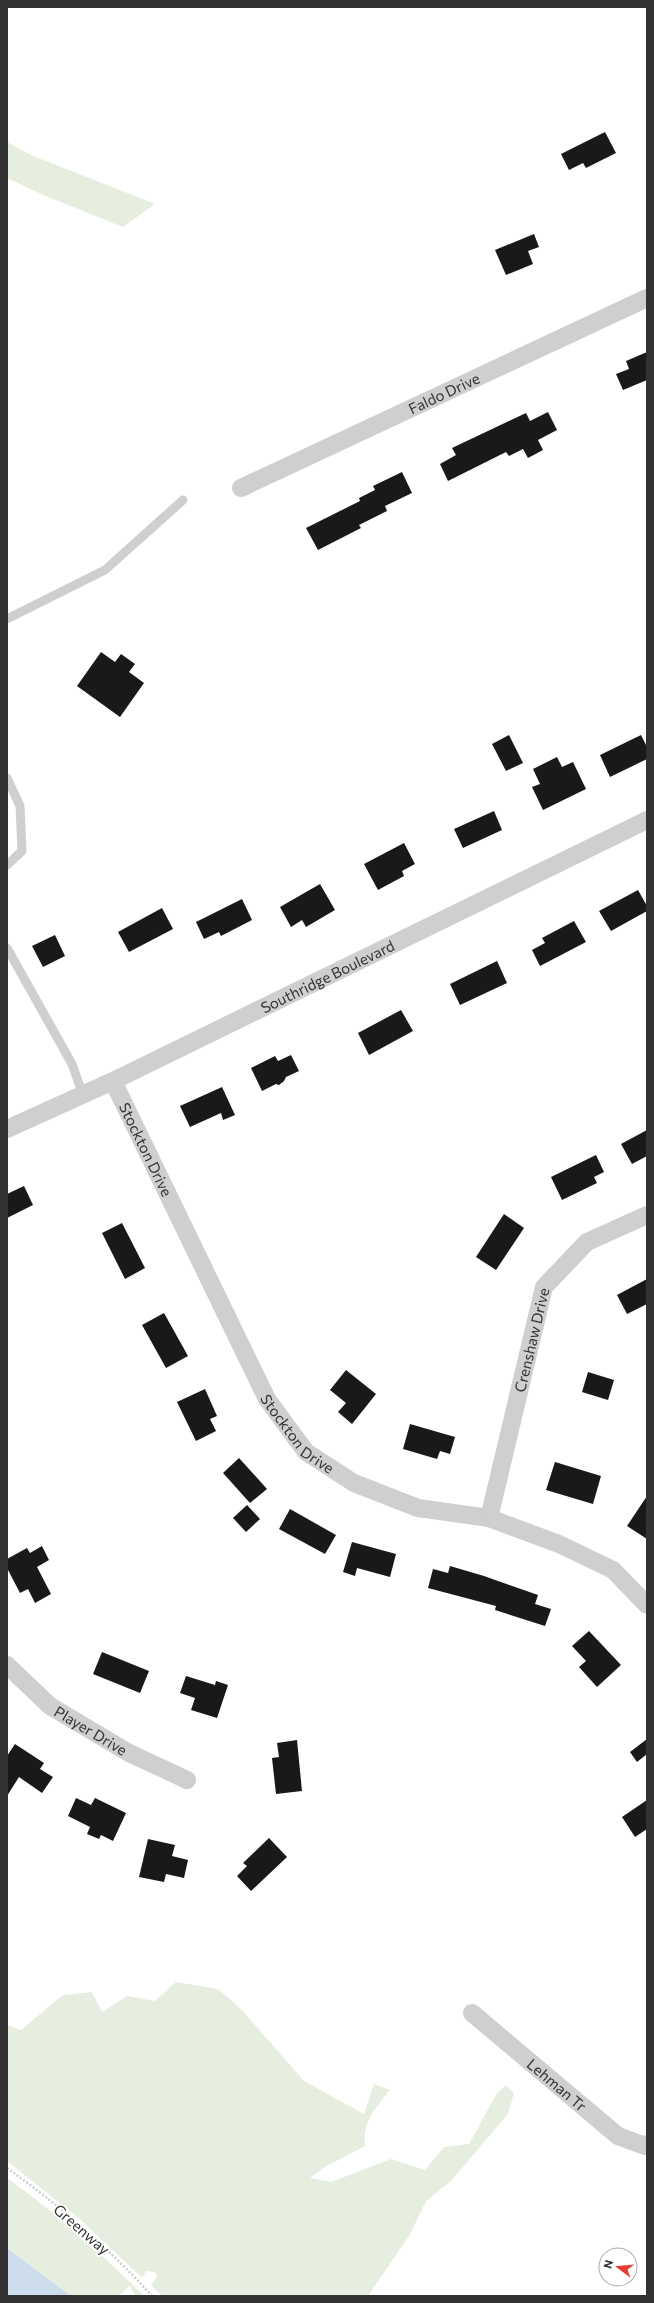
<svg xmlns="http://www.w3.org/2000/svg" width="654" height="2303" viewBox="0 0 654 2303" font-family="Commissioner,sans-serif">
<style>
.green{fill:#e6eee0}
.water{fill:#cdddee}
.building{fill:#191919}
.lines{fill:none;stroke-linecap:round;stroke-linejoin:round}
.path{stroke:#cfcfcf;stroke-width:2.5;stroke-dasharray:2 2;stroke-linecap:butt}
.lane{stroke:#cfcfcf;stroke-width:9}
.street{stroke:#cfcfcf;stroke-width:18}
.labels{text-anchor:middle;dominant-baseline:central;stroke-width:4;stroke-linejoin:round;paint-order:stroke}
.street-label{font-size:15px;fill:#323232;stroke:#fff}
</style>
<rect width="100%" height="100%" fill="#fff"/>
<g class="green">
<polygon points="7,142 31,155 155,204 123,227 41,194 7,178"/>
<path d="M176 1982 218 1989 242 2010 304 2081 364 2114 374 2084 390 2090C376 2108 362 2122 365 2146L325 2167 310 2178 331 2182 391 2159 425 2170 444 2147 469 2144 497 2093 506 2085 514 2093 508 2114 450 2182 426 2201 409 2236 368 2296H162L151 2285 157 2277 155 2272 146 2271 142 2278 82 2221 7 2161V2025L21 2030 63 1995 92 1992 102 2012 127 1996 155 2001Z"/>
<path d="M7 2178C56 2213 101 2253 144 2296H135L130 2286 118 2296H70L7 2248Z"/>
</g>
<polygon class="water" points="7,2248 68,2294 70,2296 7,2296"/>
<g class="building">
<polygon points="605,132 616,153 586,168 583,163 569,170 561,154"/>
<polygon points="534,234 539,247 528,251 533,264 506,275 495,250"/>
<polygon points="647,352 647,380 623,390 616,374 629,369 626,361"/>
<polygon points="548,412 557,430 538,440 543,450 528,458 523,449 509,456 506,452 448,481 440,464 456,455 452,448 526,413 530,421"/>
<polygon points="402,472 412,493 385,506 387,511 359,525 361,528 318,550 306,528 360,501 359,498 375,490 373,486"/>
<polygon points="101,652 115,662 121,654 135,664 129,672 144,683 120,717 77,686"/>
<polygon points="509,735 523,763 506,771 492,744"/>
<polygon points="641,735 647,747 647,759 610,777 600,755"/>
<polygon points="557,757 562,767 573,762 586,789 543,810 532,787 540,784 533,769"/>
<polygon points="494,811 502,830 463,848 454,829"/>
<polygon points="404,843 415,864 402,871 404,876 378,890 364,864"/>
<polygon points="320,884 335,910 306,927 302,920 291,927 280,907"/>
<polygon points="638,890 647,906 647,911 611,931 599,911"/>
<polygon points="242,899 252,920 221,936 219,932 204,939 196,922"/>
<polygon points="162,908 173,929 129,952 118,932"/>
<polygon points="574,921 586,942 540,966 532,950 545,943 542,938"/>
<polygon points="55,935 65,956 43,967 32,946"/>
<polygon points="497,961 507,983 460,1005 450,984"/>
<polygon points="401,1010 413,1031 369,1055 358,1033"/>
<polygon points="291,1055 299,1071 286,1077 284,1081 279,1085 276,1084 262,1091 251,1068 275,1056 278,1061"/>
<polygon points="222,1087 235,1115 223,1120 221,1113 190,1127 180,1106"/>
<polygon points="647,1130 647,1156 632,1164 621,1144"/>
<polygon points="596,1155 604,1172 594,1177 597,1183 562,1200 551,1177"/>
<polygon points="24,1186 33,1205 7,1218 7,1194"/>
<polygon points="504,1214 524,1228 496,1270 476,1257"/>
<polygon points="122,1223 145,1268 125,1279 102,1233"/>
<polygon points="647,1279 647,1304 627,1314 617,1295"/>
<polygon points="164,1313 188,1356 166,1368 142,1325"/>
<polygon points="346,1370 376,1394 352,1424 338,1412 346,1403 330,1390"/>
<polygon points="588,1372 614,1380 608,1400 582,1392"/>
<polygon points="205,1389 217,1416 210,1419 216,1431 196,1441 177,1402"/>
<polygon points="410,1424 455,1437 450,1454 440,1451 437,1459 403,1449"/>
<polygon points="239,1458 267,1489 250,1503 223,1473"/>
<polygon points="555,1462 601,1476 593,1504 546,1490"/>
<polygon points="647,1496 647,1539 627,1526"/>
<polygon points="247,1505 260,1519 246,1532 233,1518"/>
<polygon points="290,1509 336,1535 325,1554 279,1529"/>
<polygon points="352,1542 396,1554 390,1577 357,1568 355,1576 343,1572"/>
<polygon points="42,1546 49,1560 37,1567 51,1594 35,1603 28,1589 20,1593 7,1568 7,1559 27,1548 30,1553"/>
<polygon points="450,1566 484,1576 538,1595 535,1604 551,1609 545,1626 495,1610 496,1606 428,1588 433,1569 448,1573"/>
<polygon points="589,1631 621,1665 597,1687 579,1667 586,1661 572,1646"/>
<polygon points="102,1652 149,1671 140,1693 93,1674"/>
<polygon points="186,1676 215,1685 216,1681 228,1685 217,1718 191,1710 195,1698 180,1693"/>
<polygon points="647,1739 647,1754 637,1762 630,1752"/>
<polygon points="297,1740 302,1791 276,1794 272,1758 279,1757 277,1743"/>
<polygon points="15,1744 44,1763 40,1769 53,1777 42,1793 19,1777 7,1796 7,1756"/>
<polygon points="76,1798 91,1805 95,1798 126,1813 113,1841 101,1835 99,1839 87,1834 90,1827 68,1816"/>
<polygon points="647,1800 647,1829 635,1837 622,1817"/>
<polygon points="269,1838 287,1857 251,1891 237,1876 247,1866 243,1863"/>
<polygon points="148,1839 175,1845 172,1856 188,1860 184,1878 166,1874 164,1882 139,1877"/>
</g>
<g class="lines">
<path class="path" d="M7 2168C59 2205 109 2248 152 2296"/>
<g class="lane">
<polyline points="7,619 105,570 183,500"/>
<polyline points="7,778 20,806 22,851 7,865"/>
<polyline points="7,948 72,1064 83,1095"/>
</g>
<g class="street">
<path id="s1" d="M241 488 647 298"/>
<path id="s2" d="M113 1081 267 1399 306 1452 354 1483 418 1508 489 1518 559 1544 613 1570 647 1605"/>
<path id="s3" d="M7 1129 113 1081 647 820"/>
<path id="s4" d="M489 1518 544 1287 587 1242 647 1215"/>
<path id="s5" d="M7 1665 50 1706 129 1753 187 1780"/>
<path id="s6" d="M472 2013 618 2136 645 2146 647 2144"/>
</g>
</g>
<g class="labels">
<g class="street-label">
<text stroke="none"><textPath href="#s1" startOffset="224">Faldo Drive</textPath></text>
<text stroke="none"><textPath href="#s3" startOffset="355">Southridge Boulevard</textPath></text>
<text stroke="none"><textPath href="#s2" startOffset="76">Stockton Drive</textPath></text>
<text stroke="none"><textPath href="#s4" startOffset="183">Crenshaw Drive</textPath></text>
<text stroke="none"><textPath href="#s2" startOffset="400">Stockton Drive</textPath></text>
<text stroke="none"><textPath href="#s5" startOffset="107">Player Drive</textPath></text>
<text stroke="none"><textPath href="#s6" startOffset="111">Lehman Tr</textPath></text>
<text transform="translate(82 2229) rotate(41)">Greenway</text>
</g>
</g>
<rect width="654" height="2303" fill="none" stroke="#323232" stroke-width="16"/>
<g transform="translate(618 2267) rotate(286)"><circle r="19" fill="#ffffff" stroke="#adadad"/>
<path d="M0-3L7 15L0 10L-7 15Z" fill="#e73d36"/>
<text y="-6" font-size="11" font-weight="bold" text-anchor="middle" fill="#323232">N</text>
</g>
</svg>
